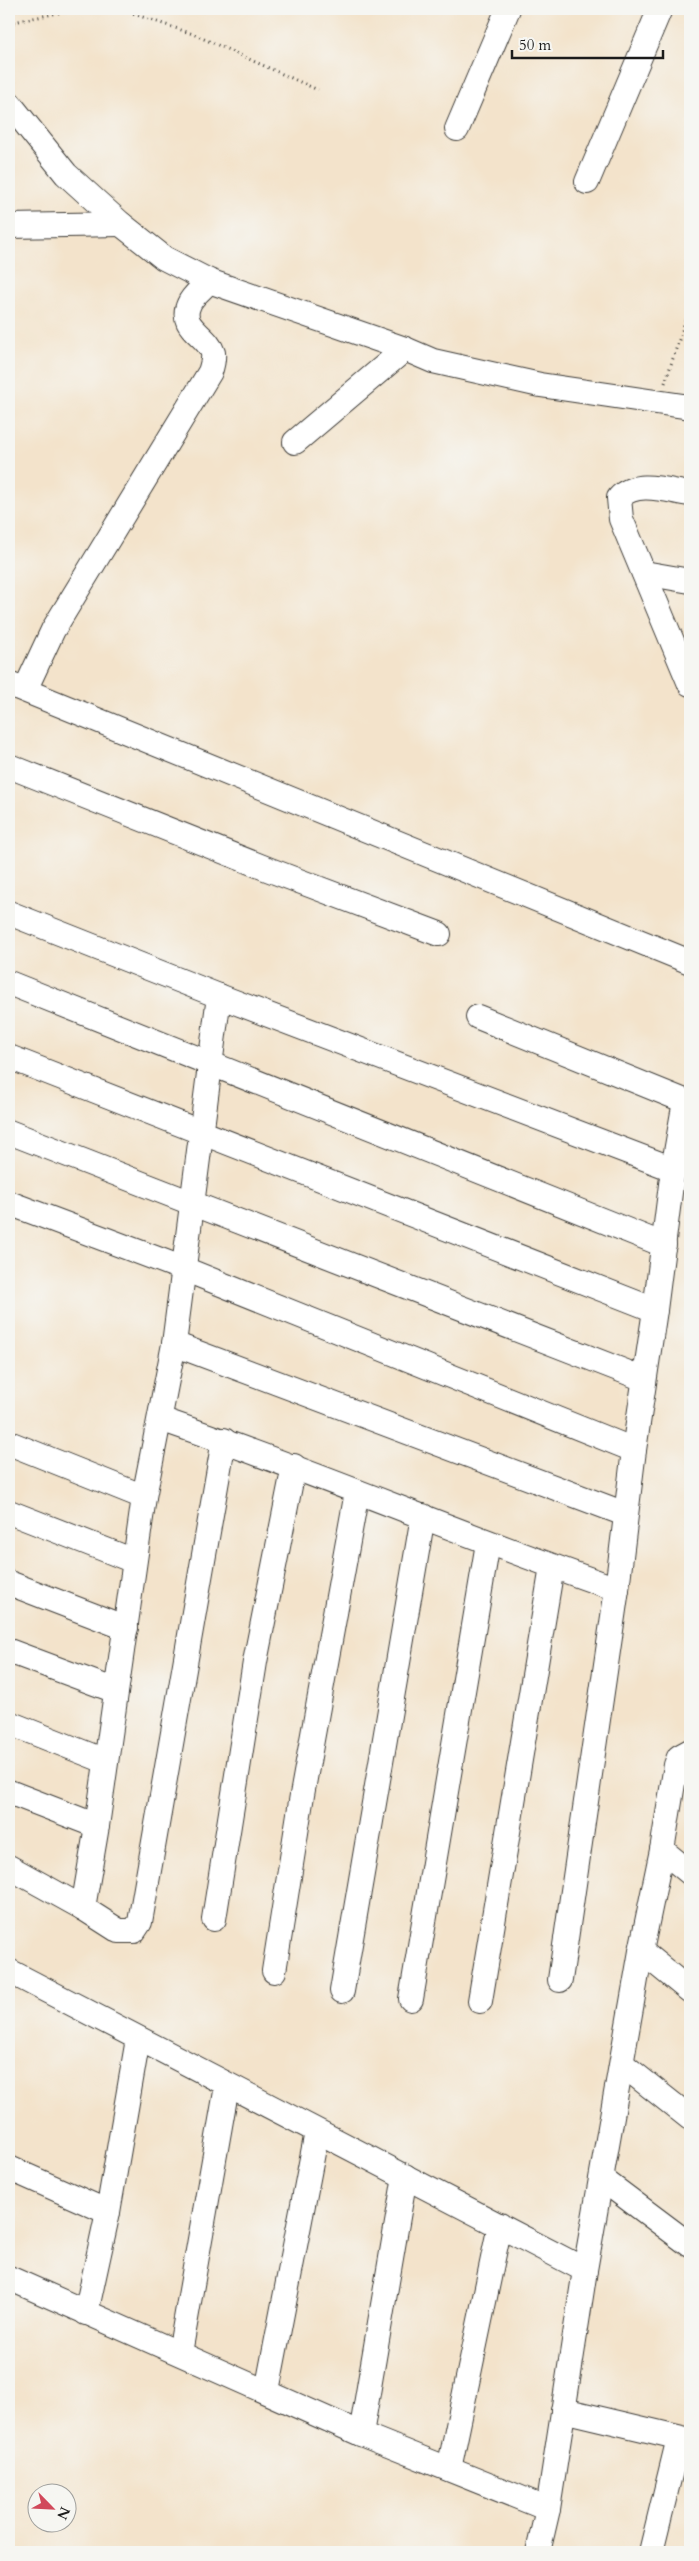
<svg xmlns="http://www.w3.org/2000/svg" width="699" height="2561" viewBox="0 0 699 2561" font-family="Cardo,serif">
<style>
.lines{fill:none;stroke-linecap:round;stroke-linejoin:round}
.minor-casing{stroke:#3c3a36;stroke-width:26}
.path{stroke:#3c3a36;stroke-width:3;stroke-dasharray:1 4;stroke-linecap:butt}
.minor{stroke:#fff;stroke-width:24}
</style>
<rect width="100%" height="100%" fill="#f6f6f2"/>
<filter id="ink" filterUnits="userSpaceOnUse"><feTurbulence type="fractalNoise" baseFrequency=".02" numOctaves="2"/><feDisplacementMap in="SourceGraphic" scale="10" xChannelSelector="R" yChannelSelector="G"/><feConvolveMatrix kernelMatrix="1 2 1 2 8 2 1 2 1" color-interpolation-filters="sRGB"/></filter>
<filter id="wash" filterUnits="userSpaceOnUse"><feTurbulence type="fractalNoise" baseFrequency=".0096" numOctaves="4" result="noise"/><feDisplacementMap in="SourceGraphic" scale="20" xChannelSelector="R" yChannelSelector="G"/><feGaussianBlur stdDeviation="1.12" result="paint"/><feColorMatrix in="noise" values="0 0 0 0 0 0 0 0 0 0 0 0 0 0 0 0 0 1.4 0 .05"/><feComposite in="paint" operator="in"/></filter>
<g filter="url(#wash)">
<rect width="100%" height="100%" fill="#f3e3cb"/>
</g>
<g filter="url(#ink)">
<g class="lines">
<defs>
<g id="minor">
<polyline points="9,103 66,174 121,224 164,258 209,281 405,349 433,361 540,385 690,407"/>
<polyline points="457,129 508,9"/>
<polyline points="587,182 660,9"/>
<polyline points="9,226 121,224"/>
<polyline points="295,442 405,349"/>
<path d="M690 494C668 491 636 479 619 498L621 519 690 684"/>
<polyline points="644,573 690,581"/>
<polyline points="9,684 690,962"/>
<path d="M25 690 53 630 210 372C212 366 214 360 213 353 207 334 178 328 189 304 192 296 203 288 209 281"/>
<polyline points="9,766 270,870 439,934"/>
<polyline points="9,913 219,996 673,1169"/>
<polyline points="9,983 664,1245"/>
<polyline points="478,1017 685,1101"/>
<polyline points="9,1057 655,1310"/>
<polyline points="9,1132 644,1379"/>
<polyline points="9,1203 184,1269 634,1450"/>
<polyline points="174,1344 625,1514"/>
<path d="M160 1419C314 1471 463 1536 617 1589"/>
<polyline points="9,1443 144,1497"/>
<polyline points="9,1512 134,1561"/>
<polyline points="9,1583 126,1628"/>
<polyline points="9,1651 116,1691"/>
<polyline points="9,1723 105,1761"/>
<polyline points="9,1792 97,1826"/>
<polyline points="662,1850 690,1873"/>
<polyline points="9,1867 83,1908 119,1931 134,1931 140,1922 224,1440"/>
<polyline points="83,1908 97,1826 144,1497 174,1344 219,996"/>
<polyline points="214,1919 255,1662 294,1466"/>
<polyline points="641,1951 690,1991"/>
<polyline points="9,1971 585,2270"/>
<polyline points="274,1971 302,1795 357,1492"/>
<polyline points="560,1980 617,1589 634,1450 655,1310 673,1169 685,1101 690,1101"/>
<polyline points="342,1991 423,1516"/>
<polyline points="411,1999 488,1543"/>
<polyline points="480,2001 552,1567"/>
<polyline points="622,2064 690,2118"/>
<polyline points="9,2168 108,2212"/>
<polyline points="602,2179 690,2245"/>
<polyline points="9,2278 361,2434 548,2509"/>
<polyline points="86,2313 108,2212 138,2039"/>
<polyline points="180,2353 227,2086"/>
<polyline points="267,2391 317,2132"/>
<polyline points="563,2410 690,2440"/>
<polyline points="361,2434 405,2176"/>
<polyline points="449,2469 500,2225"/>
<polyline points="538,2552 548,2509 585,2270 641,1951 662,1850 676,1765 679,1757 690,1751"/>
<polyline points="651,2552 679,2438"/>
</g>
</defs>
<use href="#minor" class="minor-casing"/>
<g class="path">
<polyline points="119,9 193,34 318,90"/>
<polyline points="9,23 78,9"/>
<polyline points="665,383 690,306"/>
</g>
<use href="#minor" class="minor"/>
</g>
</g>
<rect width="699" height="2561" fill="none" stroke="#f6f6f2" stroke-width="30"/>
<g transform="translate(52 2508) rotate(114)"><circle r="24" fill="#f6f6f2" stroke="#9f9f9c"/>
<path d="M0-4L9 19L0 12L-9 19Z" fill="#d1495b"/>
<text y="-8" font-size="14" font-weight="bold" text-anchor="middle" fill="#1c1c1c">N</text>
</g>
<path d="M512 50v8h151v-8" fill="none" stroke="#1c1c1c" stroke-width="2.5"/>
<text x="519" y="50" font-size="15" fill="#1c1c1c" stroke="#f6f6f2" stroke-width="4" paint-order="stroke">50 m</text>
</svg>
